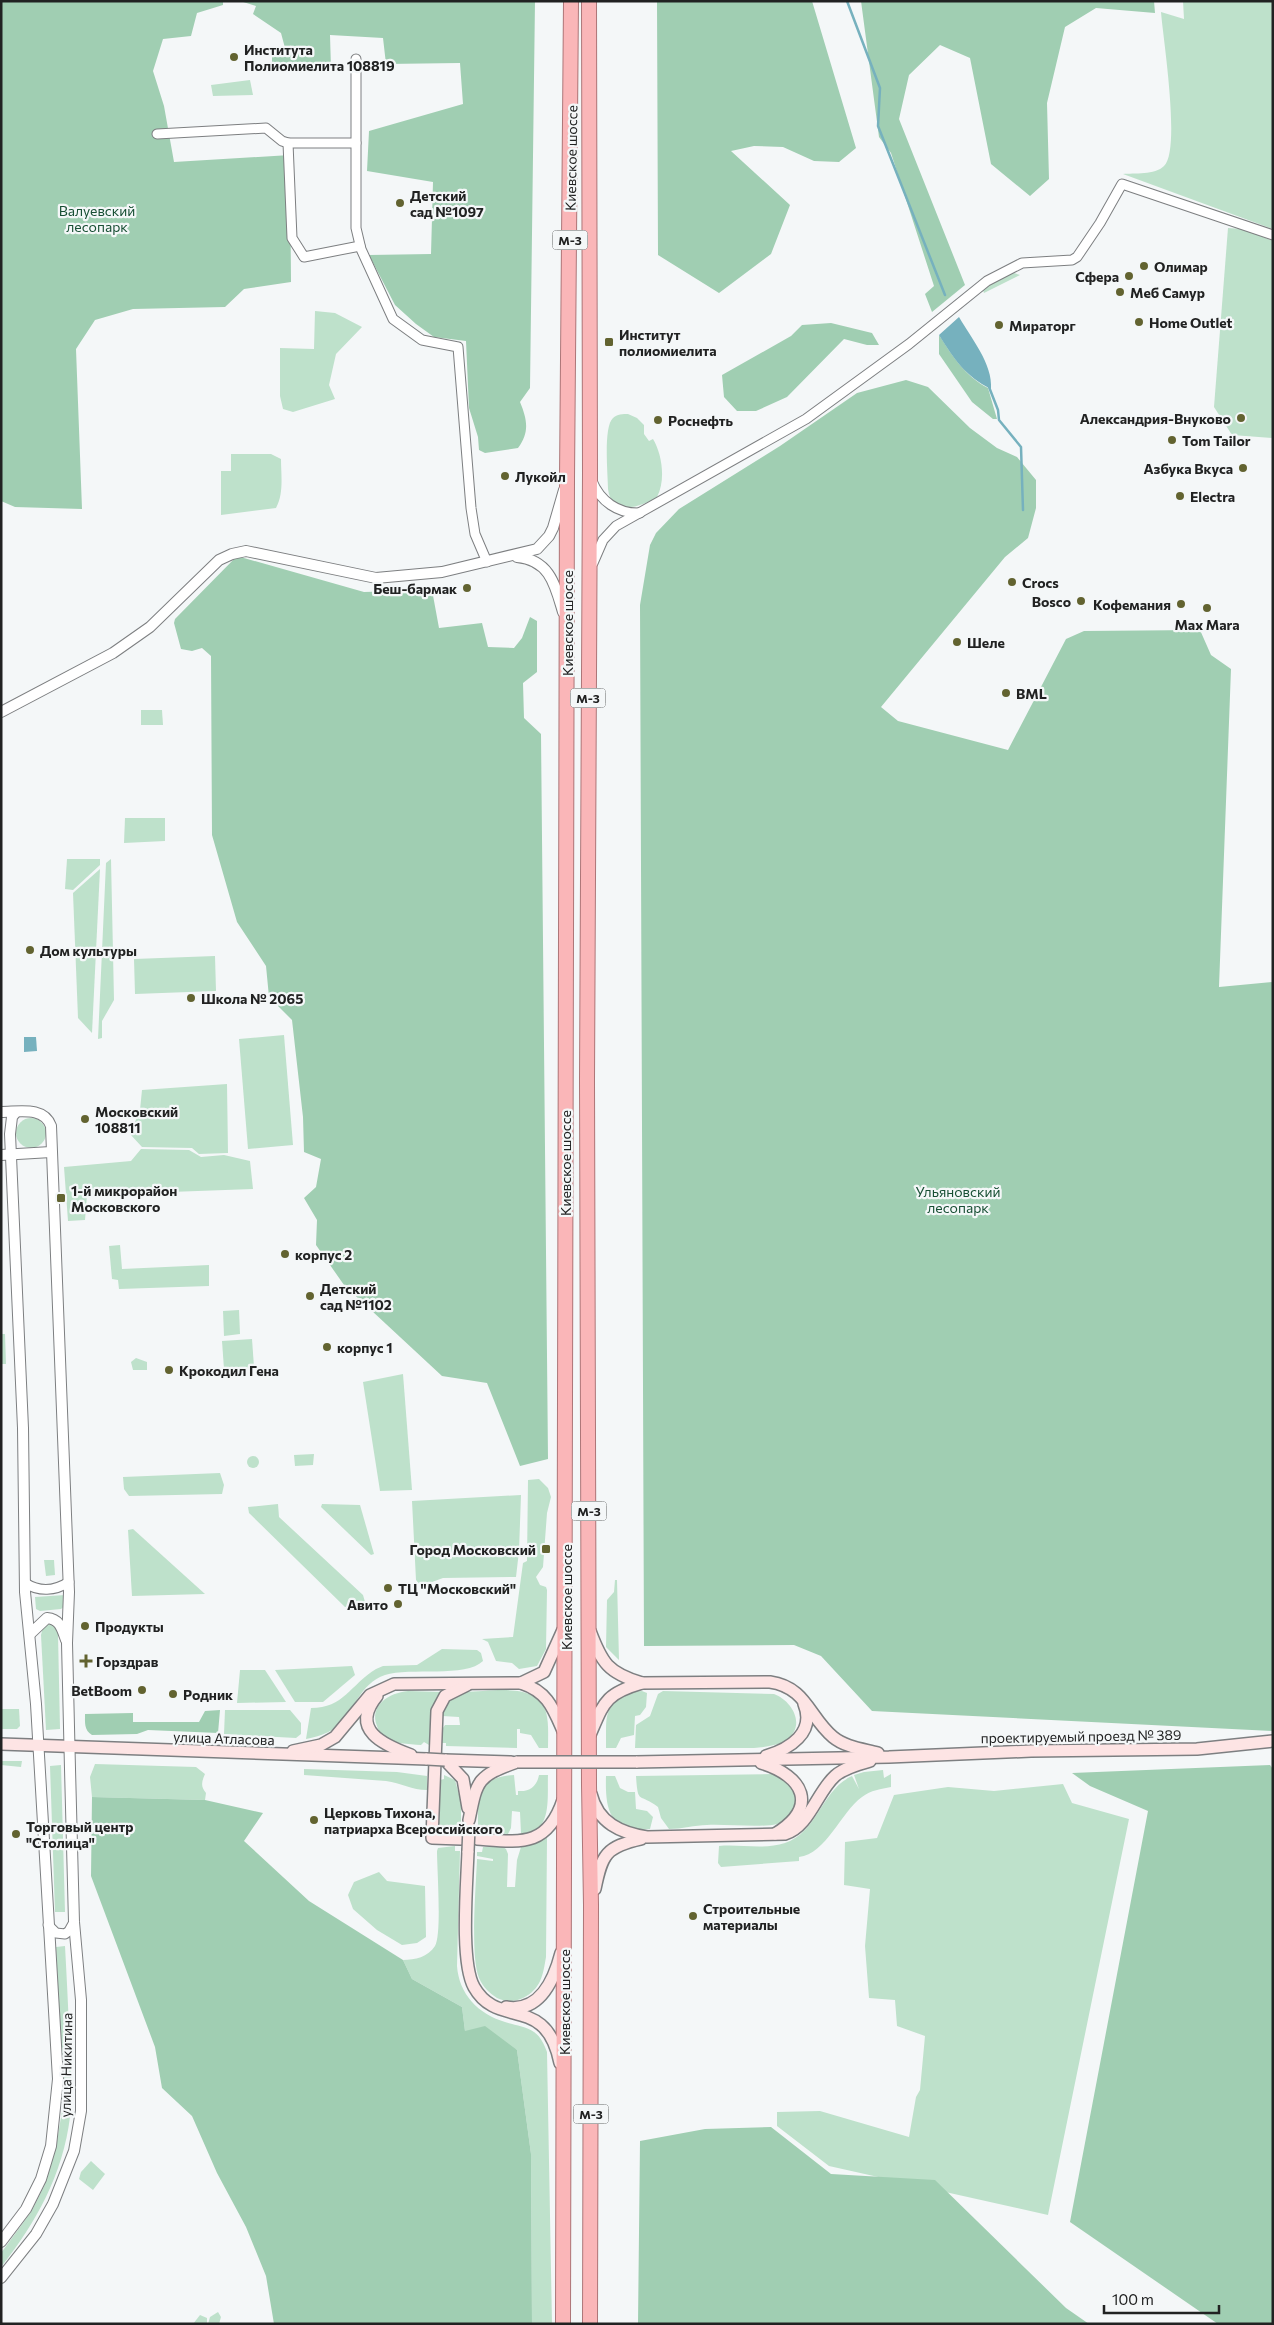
<svg xmlns="http://www.w3.org/2000/svg" width="1274" height="2325" viewBox="0 0 1274 2325" font-family="Commissioner,sans-serif">
<style>
.green{fill:#bee1cb}
.forest{fill:#a0ceb2}
.water{fill:#76b1be}
.lines{fill:none;stroke-linecap:round;stroke-linejoin:round}
.stream{stroke:#76b1be;stroke-width:2.5}
.minor-casing{stroke:#7d7f81;stroke-width:11}
.tertiary-casing{stroke:#7d7f81;stroke-width:12}
.secondary-casing{stroke:#7d7f81;stroke-width:14}
.trunk-casing{stroke:#ad7678;stroke-width:16}
.minor{stroke:#fff;stroke-width:9}
.tertiary{stroke:#fff;stroke-width:10}
.secondary{stroke:#fde4e4;stroke-width:11}
.trunk{stroke:#fab6b8;stroke-width:14}
.secondary-bridge-casing{stroke:#7d7f81;stroke-width:14;stroke-linecap:butt}
.secondary-bridge{stroke:#fde4e4;stroke-width:11}
.poi-dot{fill:#626330;stroke:#f4f7f8;stroke-width:2}
.labels{text-anchor:middle;dominant-baseline:central;stroke-width:4.5;stroke-linejoin:round;paint-order:stroke}
.shield{fill:#f4f7f8;stroke:#606262;stroke-width:1}
.shield-label{font-size:12px;font-weight:bold;fill:#212222}
.poi-label{font-size:14px;font-weight:bold;fill:#212222;stroke:#f4f7f8;text-anchor:start}
.street-label{font-size:14px;fill:#212222;stroke:#f4f7f8}
.park-label{font-size:14px;fill:#184f34;stroke:#f4f7f8}
</style>
<rect width="100%" height="100%" fill="#f4f7f8"/>
<g class="green">
<path d="M1183 1H1273V229L1123 174C1134 173 1155 175 1164 166 1181 150 1163 38 1161 12L1184 19Z"/>
<polygon points="250,80 253,95 213,96 211,85"/>
<polygon points="1228,228 1242,229 1273,241 1273,438 1232,435 1214,407"/>
<polygon points="1014,273 1020,275 984,293 982,288 1005,275"/>
<polygon points="315,311 335,313 362,327 336,354 329,385 335,399 293,412 283,409 280,396 280,348 314,349"/>
<path d="M628 414 637 418 644 425V434L649 441 653 439C662 454 666 480 657 497 642 507 611 517 608 489 608 475 603 427 613 418 617 414 623 414 628 414Z"/>
<path d="M231 454H271L281 459C281 475 284 494 276 508L221 515V471H231Z"/>
<polygon points="141,710 162,710 163,725 141,725"/>
<polygon points="125,818 165,818 165,841 124,843"/>
<polygon points="67,859 100,859 100,865 73,890 65,889"/>
<polygon points="111,859 114,1000 102,1021 102,1038 98,1039 106,863"/>
<polygon points="100,869 92,1033 78,1018 73,893"/>
<polygon points="215,956 216,991 135,994 134,959"/>
<polygon points="284,1035 293,1145 248,1149 239,1039"/>
<polygon points="227,1084 228,1153 199,1154 192,1148 142,1147 130,1134 140,1110 142,1090"/>
<circle cx="31" cy="1133" r="15"/>
<polygon points="141,1149 189,1150 201,1157 224,1155 250,1161 253,1189 87,1195 85,1220 68,1221 64,1167 131,1161"/>
<polygon points="120,1245 122,1269 209,1265 209,1286 119,1289 118,1280 112,1279 109,1246"/>
<polygon points="239,1310 240,1334 224,1336 223,1311"/>
<polygon points="1,1334 5,1334 6,1364 1,1364"/>
<polygon points="252,1339 254,1367 224,1369 222,1341"/>
<polygon points="136,1358 147,1362 147,1370 133,1370 131,1362"/>
<polygon points="403,1374 412,1490 380,1491 363,1382"/>
<polygon points="314,1454 313,1465 295,1466 294,1455"/>
<circle cx="253" cy="1462" r="6"/>
<polygon points="220,1473 224,1485 222,1494 129,1496 124,1489 123,1477"/>
<polygon points="539,1479 548,1488 551,1497 547,1513 543,1567 536,1577 540,1585 546,1587 547,1590 546,1649 537,1666 519,1669 512,1663 496,1661 488,1642 482,1639 513,1637 523,1563 527,1561 528,1480"/>
<polygon points="521,1495 519,1551 516,1577 443,1578 432,1582 424,1590 416,1580 412,1501"/>
<polygon points="278,1504 279,1517 363,1595 365,1602 345,1607 249,1513 248,1507"/>
<polygon points="322,1504 360,1505 374,1554 371,1555 321,1507"/>
<polygon points="133,1529 205,1594 132,1596 128,1530"/>
<polygon points="44,1560 54,1560 55,1575 46,1576"/>
<polygon points="615,1580 617,1580 619,1660 606,1647 607,1600 614,1592"/>
<polygon points="65,1595 66,1605 61,1609 40,1611 36,1609 35,1597"/>
<polygon points="48,1624 57,1627 58,1634 60,1729 46,1730 41,1635 43,1627"/>
<path d="M442 1649 477 1650 481 1653 483 1661C466 1678 410 1667 385 1675 360 1683 354 1712 335 1728 327 1734 316 1737 306 1739L311 1708C344 1708 350 1685 376 1669L383 1666 417 1665Z"/>
<polygon points="352,1666 355,1675 323,1702 295,1702 275,1670"/>
<polygon points="240,1670 265,1670 286,1702 237,1703"/>
<path d="M408 1691 441 1692 432 1706 429 1745 424 1742 421 1745C409 1744 392 1744 383 1736 380 1733 378 1730 377 1726 369 1705 389 1693 408 1691Z"/>
<path d="M663 1691 774 1694C793 1701 807 1727 785 1741 776 1746 764 1747 754 1748H635L636 1725 650 1716 658 1694Z"/>
<path d="M465 1692C490 1692 537 1681 546 1712 549 1723 548 1737 548 1748H539L531 1735 520 1733V1729H517V1748L446 1746V1743H440L441 1731 445 1725H460L459 1717 442 1716C444 1702 453 1698 465 1692Z"/>
<path d="M630 1692 642 1691 647 1693 646 1707 640 1715 635 1716 634 1735 621 1738 616 1748H606C607 1718 601 1708 630 1692Z"/>
<polygon points="1,1709 19,1709 20,1726 17,1729 1,1729"/>
<polygon points="225,1710 290,1710 301,1723 301,1734 296,1738 224,1734"/>
<polygon points="1,1761 22,1761 21,1767 1,1765"/>
<path d="M95 1764 196 1767 205 1774C202 1781 200 1786 206 1793L205 1800 92 1797 90 1777Z"/>
<polygon points="61,1765 65,1912 55,1912 50,1766"/>
<path d="M304 1769 397 1772 427 1776V1790C412 1790 401 1783 386 1781L304 1775Z"/>
<path d="M883 1770 884 1778 891 1774V1787C881 1789 871 1790 862 1797 841 1812 826 1854 799 1857V1861L721 1867 718 1863 719 1846C740 1844 764 1850 785 1843 818 1832 821 1790 852 1776L859 1789 854 1775 864 1772Z"/>
<path d="M773 1774C778 1776 783 1778 787 1781 802 1794 796 1819 777 1824 760 1828 727 1824 707 1825 695 1825 682 1829 669 1829L661 1818 658 1807C639 1792 638 1806 636 1776Z"/>
<polygon points="444,1775 455,1780 461,1802 461,1827 455,1828 455,1832 442,1832 439,1827 440,1780 444,1779"/>
<path d="M514 1775 516 1795H518V1791C530 1792 537 1786 539 1775H548C547 1797 553 1835 521 1833L520 1812 512 1811 511 1828 508 1834 478 1832C478 1801 475 1777 514 1775Z"/>
<path d="M606 1776H615L620 1788 628 1792H635L636 1809 647 1811 653 1817 650 1829C609 1833 605 1809 606 1776Z"/>
<polygon points="1063,1784 1072,1803 1129,1819 1048,2215 829,2166 777,2126 777,2112 820,2111 909,2137 916,2097 920,2090 925,2036 897,2026 895,2000 869,1998 865,1946 870,1889 844,1885 845,1842 877,1838 894,1795 948,1787 994,1791"/>
<path d="M547 1838 546 1957C543 1975 541 1989 523 1998 515 2002 505 2002 497 1998 489 1993 483 1987 479 1978 470 1955 476 1887 477 1859L493 1861V1859L477 1856V1852H482L483 1847 501 1846 506 1849 508 1854 507 1887H515L517 1860 521 1847Z"/>
<path d="M455 1846V1851H460L457 1966C459 1994 478 2014 505 2022 514 2025 526 2026 534 2032 541 2037 544 2044 547 2052L552 2324H532L531 2154 517 2050 465 2031 462 2007 412 1979 403 1960C415 1960 428 1957 435 1946 442 1934 437 1869 437 1851L438 1848Z"/>
<polygon points="379,1872 387,1881 425,1886 426,1937 417,1943 402,1945 377,1930 353,1909 348,1895 354,1882"/>
<path d="M65 1946C67 1983 69 2020 70 2056 71 2077 73 2097 70 2117 63 2174 36 2223 1 2267V2253L31 2212 44 2186 56 2147 62 2111V2076L56 1947Z"/>
<polygon points="91,2161 105,2174 93,2190 79,2179 81,2172"/>
<polygon points="218,2312 221,2317 219,2324 208,2324 210,2317"/>
<polygon points="200,2315 207,2318 207,2324 193,2324"/>
</g>
<g class="forest">
<polygon points="1,1 223,1 223,5 197,13 191,36 163,39 153,71 164,106 174,162 290,155 291,282 244,289 225,307 133,309 95,320 76,349 82,509 15,507 1,501"/>
<path d="M240 1H535L530 388 520 402C527 419 530 432 518 448L485 453 479 450 478 437 469 408 466 341 434 337 416 324 395 305 369 255 431 254 433 182 367 171 369 131 463 104 460 63 386 64 383 38 330 35 331 69 272 67V53L285 48 281 33 253 14 256 6Z"/>
<polygon points="657,1 812,1 856,148 839,162 814,161 783,147 754,146 731,151 790,205 771,254 719,293 658,255"/>
<polygon points="861,1 1154,1 1155,13 1096,8 1065,27 1047,103 1049,179 1030,196 991,164 970,58 940,45 909,75 899,119 965,285 932,312 925,294 934,286 891,153 879,137"/>
<polygon points="831,323 872,333 879,345 867,345 844,339 787,397 756,411 737,411 724,397 722,375 791,336 802,325"/>
<path d="M939 335C953 357 965 376 988 388L997 419H993L972 402 939 354Z"/>
<polygon points="906,380 928,387 970,428 997,448 1017,457 1036,480 1036,508 1028,538 1005,557 881,707 898,721 1008,750 1066,639 1084,631 1200,630 1211,655 1231,669 1219,987 1273,982 1273,1731 872,1711 821,1656 794,1645 644,1646 640,605 650,545 656,533 679,509 780,446 857,393"/>
<polygon points="237,556 364,592 432,590 439,628 482,623 488,647 514,648 522,638 530,617 537,621 537,672 523,683 524,718 541,734 548,1459 520,1466 487,1383 442,1376 344,1285 316,1245 317,1220 304,1198 316,1187 321,1159 304,1152 303,1117 292,1020 269,997 266,966 237,922 212,835 211,656 202,648 192,651 181,649 174,623 175,619"/>
<path d="M220 1710 218 1733 148 1730 137 1734 92 1735C84 1730 85 1723 85 1714L133 1713V1722H199L205 1711Z"/>
<polygon points="1270,1765 1273,1769 1273,2324 1218,2324 1070,2222 1148,1811 1090,1786 1072,1773"/>
<polygon points="92,1797 205,1800 263,1813 244,1841 309,1901 403,1960 412,1979 462,2007 465,2031 485,2026 517,2050 531,2154 532,2324 274,2324 266,2276 246,2227 217,2173 192,2116 162,2088 155,2047 91,1876"/>
<polygon points="771,2127 831,2174 935,2180 1066,2308 1089,2324 638,2324 640,2141 705,2129"/>
</g>
<g class="water">
<path d="M959 317C971 338 993 364 991 389 965 376 954 359 939 335Z"/>
<polygon points="24,1037 36,1037 37,1051 24,1052"/>
</g>
<g class="lines">
<g class="stream">
<polyline points="847,1 880,88 878,126 945,295"/>
<polyline points="989,387 998,410 999,420 1021,447 1023,510"/>
</g>
<defs>
<g id="minor">
<polyline points="356,59 356,228 361,249 393,319 422,340 458,347 471,508 475,534 487,562"/>
<polyline points="157,134 266,128 282,141 288,143 356,143"/>
<polyline points="288,143 292,238 304,257 360,246"/>
<path d="M592 481C600 501 618 514 640 513"/>
<polyline points="593,563 603,540 616,526 806,419 909,344 987,281 1022,263 1072,260 1077,257 1100,223 1122,184 1273,235"/>
<path d="M25 1583C39 1592 55 1591 69 1582"/>
<polyline points="48,1925 56,1933 65,1934 69,1931 74,1922"/>
</g>
<g id="tertiary">
<path d="M517 557C550 560 555 585 563 612"/>
<polyline points="1,712 113,653 150,627 219,560 232,554 246,551 376,578 442,572 537,549 549,536 553,528 564,490"/>
<path d="M1 1112C19 1112 44 1106 51 1126L69 1592 67 1643 70 1769 74 1922 81 2000V2111L74 2151 53 2204 36 2234 1 2278"/>
<polyline points="1,1155 51,1152"/>
<path d="M30 1634 47 1618C60 1619 62 1629 66 1640"/>
<polyline points="1,2242 26,2209 41,2179 51,2146 58,2079 36,1704 25,1592 23,1428 10,1134 12,1117 16,1112"/>
</g>
<g id="secondary">
<path d="M590 1631C602 1663 608 1673 642 1683"/>
<polyline points="521,1683 544,1672 563,1630"/>
<path d="M377 1696C349 1730 384 1745 411 1755"/>
<path d="M589 1737C604 1703 604 1694 642 1683L770 1682C806 1687 809 1717 833 1737 845 1747 863 1749 878 1753"/>
<polyline points="1,1744 427,1759"/>
<path d="M293 1751 321 1745 335 1737 370 1695 394 1684 521 1683C548 1692 553 1708 564 1733"/>
<path d="M766 1756C789 1749 816 1733 804 1704"/>
<polyline points="445,1760 463,1779 468,1808"/>
<polyline points="445,1760 511,1762"/>
<polyline points="636,1762 889,1757 1031,1751 1197,1749 1273,1741"/>
<path d="M761 1763C804 1776 819 1807 775 1834"/>
<path d="M591 1794C598 1823 621 1833 647 1837L785 1834C809 1827 817 1792 835 1776 844 1768 859 1764 870 1761"/>
<path d="M469 1820C477 1780 477 1776 517 1762"/>
<polyline points="461,1839 432,1838 437,1711 445,1696 467,1685"/>
<path d="M477 1839C520 1842 547 1848 563 1800"/>
<path d="M468 1851C467 1883 460 1962 474 1987 498 2030 546 1993 560 2063"/>
<path d="M595 1889C602 1854 606 1847 641 1839"/>
<path d="M506 2007C540 2013 554 1980 561 1953"/>
</g>
<g id="trunk">
<polyline points="589,1 590,472 587,1081 589,1785 591,1905 590,2324"/>
<polyline points="563,2324 567,479 571,1"/>
</g>
</defs>
<use href="#minor" class="minor-casing"/>
<use href="#tertiary" class="tertiary-casing"/>
<use href="#secondary" class="secondary-casing"/>
<use href="#trunk" class="trunk-casing"/>
<use href="#minor" class="minor"/>
<use href="#tertiary" class="tertiary"/>
<use href="#secondary" class="secondary"/>
<use href="#trunk" class="trunk"/>
<defs>
<g id="secondary-bridge">
<polyline points="427,1759 445,1760"/>
<polyline points="517,1762 636,1762"/>
<polyline points="468,1851 469,1827"/>
</g>
</defs>
<use href="#secondary-bridge" class="secondary-bridge-casing"/>
<use href="#secondary-bridge" class="secondary-bridge"/>
</g>
<g class="poi-dot">
<circle cx="234" cy="57" r="5"/>
<circle cx="400" cy="203" r="5"/>
<circle cx="1144" cy="266" r="5"/>
<circle cx="1129" cy="276" r="5"/>
<circle cx="1120" cy="292" r="5"/>
<circle cx="1139" cy="322" r="5"/>
<circle cx="999" cy="325" r="5"/>
<rect x="604" y="337" width="10" height="10" rx="2.5"/>
<circle cx="1241" cy="418" r="5"/>
<circle cx="658" cy="420" r="5"/>
<circle cx="1172" cy="440" r="5"/>
<circle cx="1243" cy="468" r="5"/>
<circle cx="505" cy="476" r="5"/>
<circle cx="1180" cy="496" r="5"/>
<circle cx="1012" cy="582" r="5"/>
<circle cx="467" cy="588" r="5"/>
<circle cx="1081" cy="601" r="5"/>
<circle cx="1181" cy="604" r="5"/>
<circle cx="1207" cy="608" r="5"/>
<circle cx="957" cy="642" r="5"/>
<circle cx="1006" cy="693" r="5"/>
<circle cx="30" cy="950" r="5"/>
<circle cx="191" cy="998" r="5"/>
<circle cx="85" cy="1119" r="5"/>
<rect x="56" y="1193" width="10" height="10" rx="2.5"/>
<circle cx="285" cy="1254" r="5"/>
<circle cx="310" cy="1296" r="5"/>
<circle cx="327" cy="1347" r="5"/>
<circle cx="169" cy="1370" r="5"/>
<rect x="541" y="1544" width="10" height="10" rx="2.5"/>
<circle cx="388" cy="1588" r="5"/>
<circle cx="398" cy="1604" r="5"/>
<circle cx="85" cy="1626" r="5"/>
<path d="M83.5 1653.5h5v5h5v5h-5v5h-5v-5h-5v-5h5z"/>
<circle cx="142" cy="1690" r="5"/>
<circle cx="173" cy="1694" r="5"/>
<circle cx="314" cy="1820" r="5"/>
<circle cx="16" cy="1834" r="5"/>
<circle cx="693" cy="1916" r="5"/>
</g>
<g class="labels">
<g class="shield">
<rect x="552.5" y="230.5" width="35" height="19" rx="4"/>
<rect x="570.5" y="688.5" width="35" height="19" rx="4"/>
<rect x="571.5" y="1501.5" width="35" height="19" rx="4"/>
<rect x="573.5" y="2104.5" width="35" height="19" rx="4"/>
</g>
<g class="shield-label">
<text x="570" y="240">М-3</text>
<text x="588" y="698">М-3</text>
<text x="589" y="1511">М-3</text>
<text x="591" y="2114">М-3</text>
</g>
<g class="poi-label">
<text x="244" y="49">Института<tspan x="244" dy="16">Полиомиелита 108819</tspan></text>
<text x="410" y="195">Детский<tspan x="410" dy="16">сад №1097</tspan></text>
<text x="1154" y="266">Олимар</text>
<text x="1119" y="276" text-anchor="end">Сфера</text>
<text x="1130" y="292">Меб Самур</text>
<text x="1149" y="322">Home Outlet</text>
<text x="1009" y="325">Мираторг</text>
<text x="619" y="334">Институт<tspan x="619" dy="16">полиомиелита</tspan></text>
<text x="1231" y="418" text-anchor="end">Александрия-Внуково</text>
<text x="668" y="420">Роснефть</text>
<text x="1182" y="440">Tom Tailor</text>
<text x="1233" y="468" text-anchor="end">Азбука Вкуса</text>
<text x="515" y="476">Лукойл</text>
<text x="1190" y="496">Electra</text>
<text x="1022" y="582">Crocs</text>
<text x="457" y="588" text-anchor="end">Беш-бармак</text>
<text x="1071" y="601" text-anchor="end">Bosco</text>
<text x="1171" y="604" text-anchor="end">Кофемания</text>
<text x="1207" y="624" text-anchor="middle">Max Mara</text>
<text x="967" y="642">Шеле</text>
<text x="1016" y="693">BML</text>
<text x="40" y="950">Дом культуры</text>
<text x="201" y="998">Школа № 2065</text>
<text x="95" y="1111">Московский<tspan x="95" dy="16">108811</tspan></text>
<text x="71" y="1190">1-й микрорайон<tspan x="71" dy="16">Московского</tspan></text>
<text x="295" y="1254">корпус 2</text>
<text x="320" y="1288">Детский<tspan x="320" dy="16">сад №1102</tspan></text>
<text x="337" y="1347">корпус 1</text>
<text x="179" y="1370">Крокодил Гена</text>
<text x="536" y="1549" text-anchor="end">Город Московский</text>
<text x="398" y="1588">ТЦ "Московский"</text>
<text x="388" y="1604" text-anchor="end">Авито</text>
<text x="95" y="1626">Продукты</text>
<text x="96" y="1661">Горздрав</text>
<text x="132" y="1690" text-anchor="end">BetBoom</text>
<text x="183" y="1694">Родник</text>
<text x="324" y="1812">Церковь Тихона,<tspan x="324" dy="16">патриарха Всероссийского</tspan></text>
<text x="26" y="1826">Торговый центр<tspan x="26" dy="16">"Столица"</tspan></text>
<text x="703" y="1908">Строительные<tspan x="703" dy="16">материалы</tspan></text>
</g>
<g class="street-label">
<text transform="translate(571 158) rotate(-89)">Киевское шоссе</text>
<text transform="translate(567 623) rotate(-90)">Киевское шоссе</text>
<text transform="translate(565 1163) rotate(-90)">Киевское шоссе</text>
<text transform="translate(566 1597) rotate(-90)">Киевское шоссе</text>
<text transform="translate(1081 1736) rotate(-1)">проектируемый проезд № 389</text>
<text transform="translate(224 1738) rotate(2)">улица Атласова</text>
<text transform="translate(564 2002) rotate(-90)">Киевское шоссе</text>
<text transform="translate(66 2065) rotate(-89)">улица Никитина</text>
</g>
<g class="park-label">
<text x="97" y="210">Валуевский<tspan x="97" dy="16">лесопарк</tspan></text>
<text x="958" y="1191">Ульяновский<tspan x="958" dy="16">лесопарк</tspan></text>
</g>
</g>
<rect width="1274" height="2325" fill="none" stroke="#212222" stroke-width="5"/>
<path d="M1104 2305v8h115v-8" fill="none" stroke="#212222" stroke-width="2.5"/>
<text x="1112" y="2305" font-size="15" fill="#212222" stroke="#f4f7f8" stroke-width="4" paint-order="stroke">100 m</text>
</svg>
